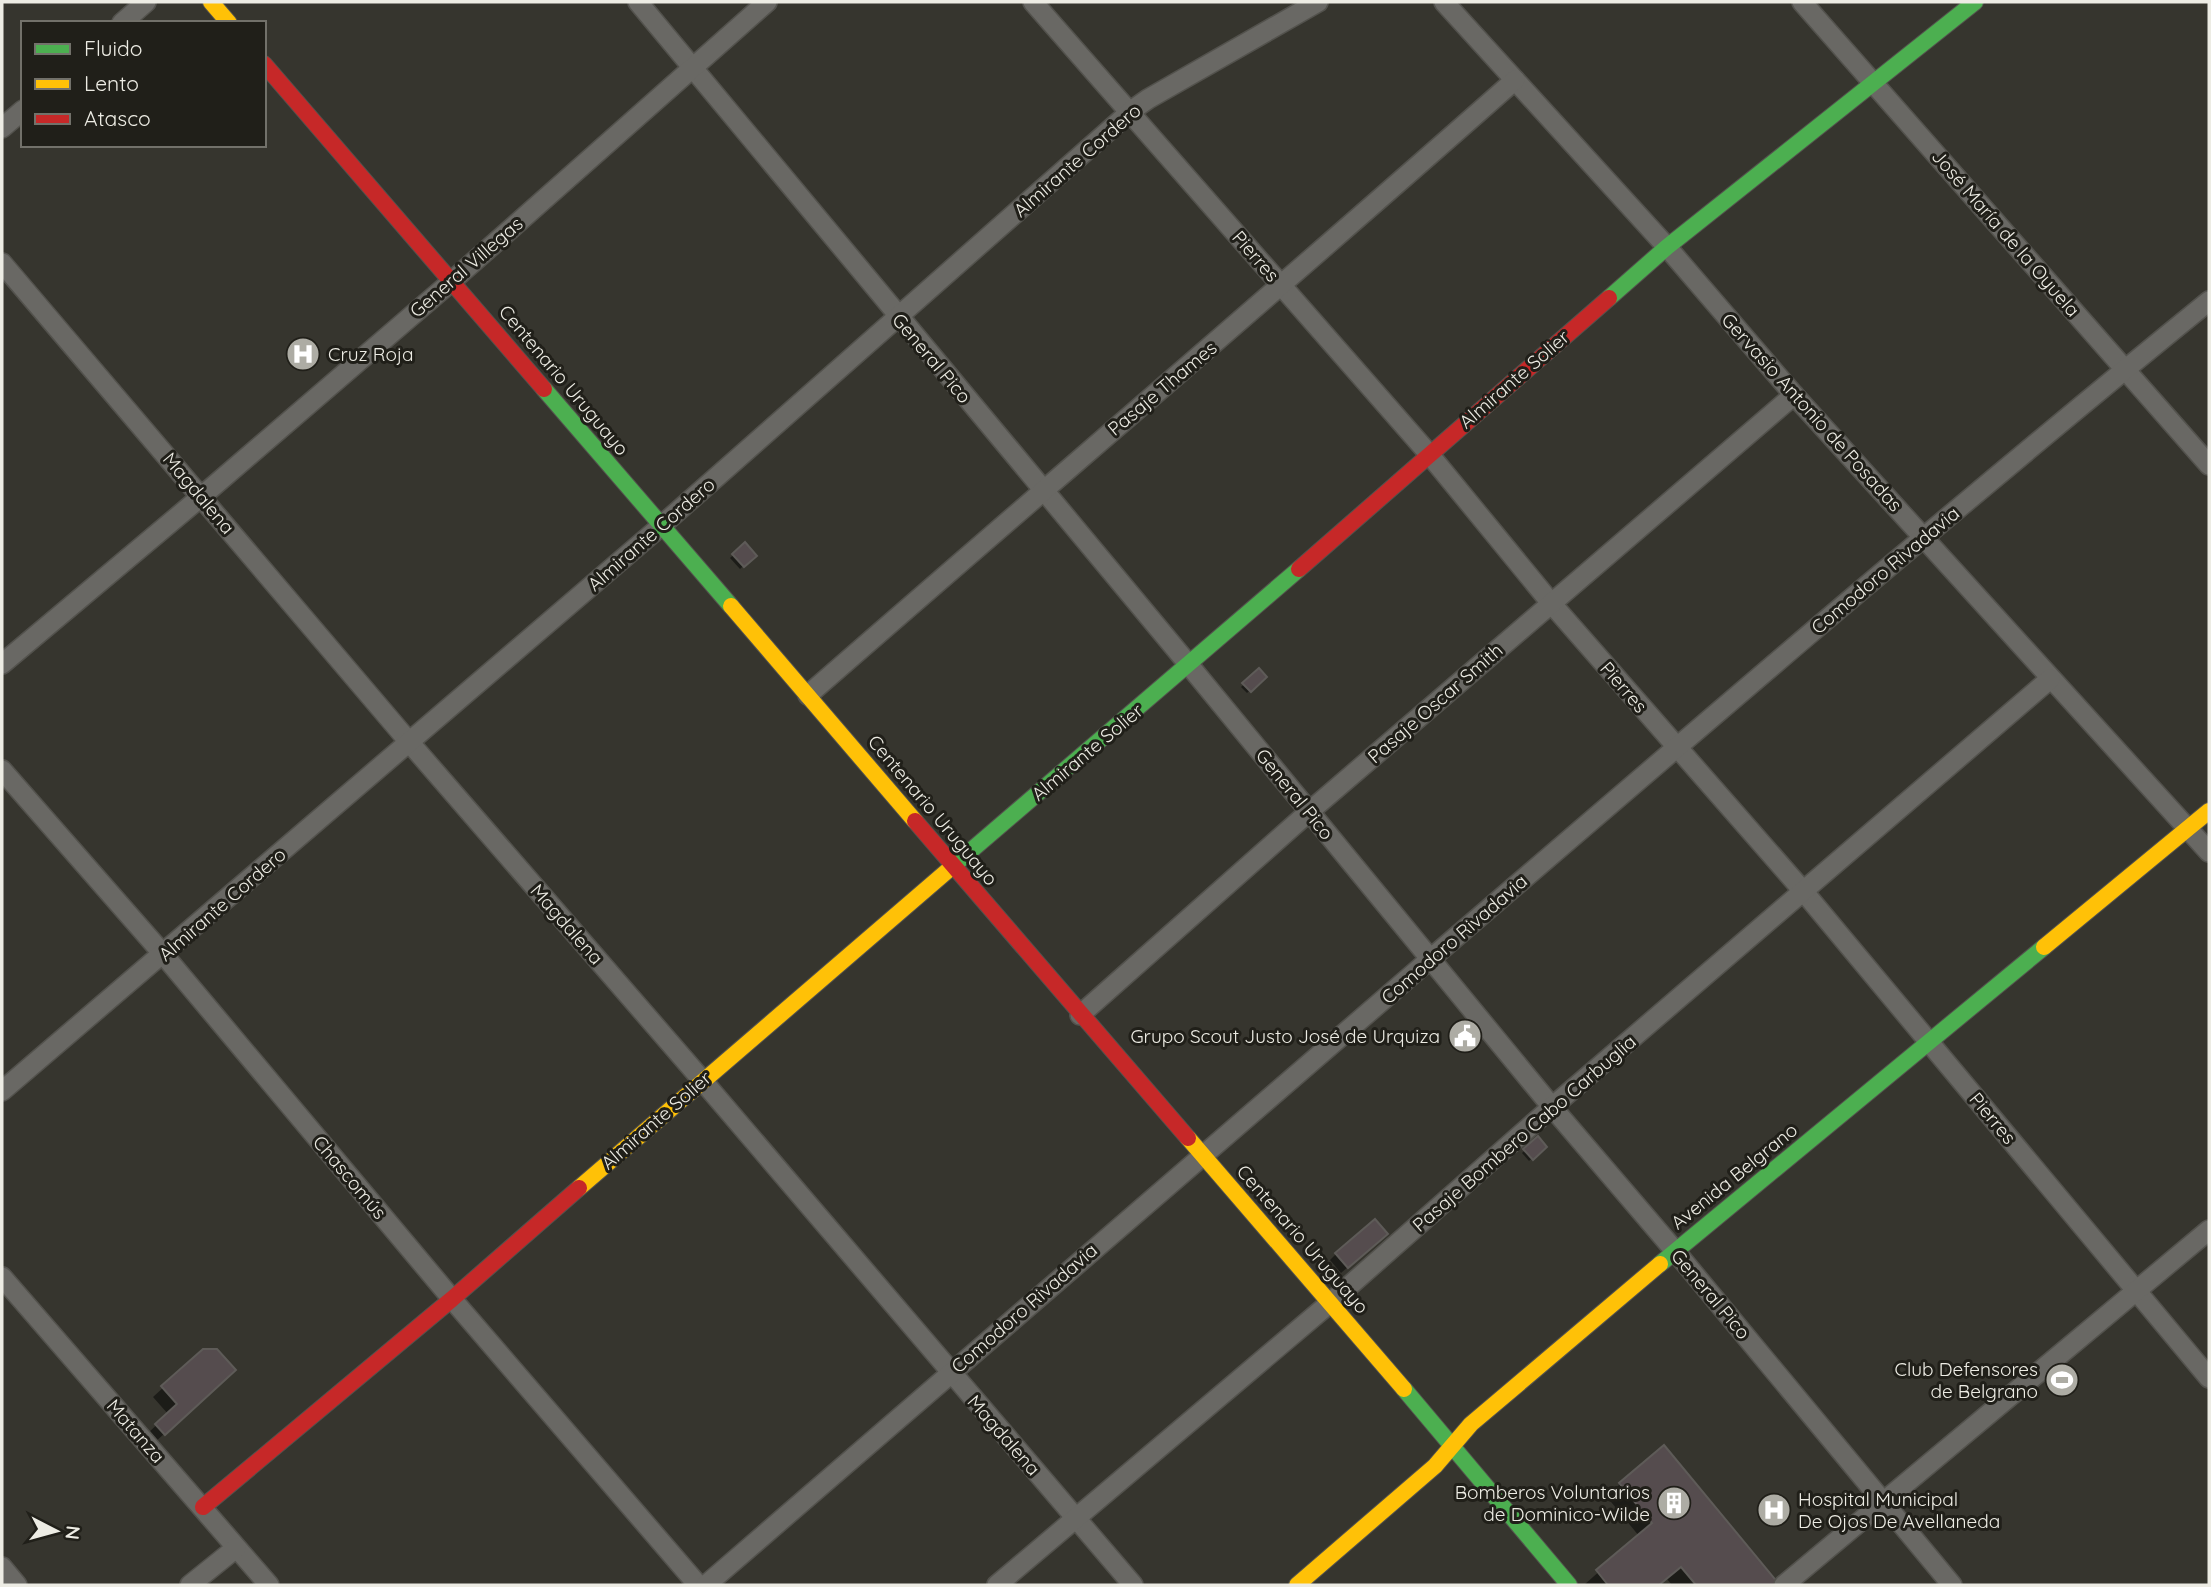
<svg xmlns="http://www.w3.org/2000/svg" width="2211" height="1587" viewBox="0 0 2211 1587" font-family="Quicksand,sans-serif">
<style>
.shadow{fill:#0007}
.building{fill:#554c4e;stroke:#5e5b58;stroke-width:2}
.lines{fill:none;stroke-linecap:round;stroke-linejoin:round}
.street-casing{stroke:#53524d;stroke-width:22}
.fast-casing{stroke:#53524d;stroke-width:18}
.slow-casing{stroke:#53524d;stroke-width:18}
.jam-casing{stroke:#53524d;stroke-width:18}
.street{stroke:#696864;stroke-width:19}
.fast{stroke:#4caf50;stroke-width:16}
.slow{stroke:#ffc107;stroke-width:16}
.jam{stroke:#c62828;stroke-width:16}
.labels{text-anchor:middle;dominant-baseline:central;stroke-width:6;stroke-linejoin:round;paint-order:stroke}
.street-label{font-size:19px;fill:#edece4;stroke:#201f19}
.poi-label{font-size:19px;fill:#edece4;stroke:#201f19;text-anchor:end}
</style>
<rect width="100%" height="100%" fill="#36352e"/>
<g class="shadow">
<polygon points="744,545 754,556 740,569 730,558"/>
<polygon points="1259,670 1265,677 1247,693 1241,687"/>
<polygon points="1537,1139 1545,1147 1529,1161 1522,1153"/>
<polygon points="1379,1240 1341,1273 1330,1260 1336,1254"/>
<polygon points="203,1351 224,1380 154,1443 146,1435 168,1414 153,1397"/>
<polygon points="1620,1484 1775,1585 1672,1585 1667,1579 1659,1585 1584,1585 1639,1536 1607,1497"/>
</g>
<g class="building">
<polygon points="745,542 757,556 744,567 732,554"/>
<polygon points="1259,668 1267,677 1251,692 1242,683"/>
<polygon points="1538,1136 1547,1147 1533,1160 1523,1149"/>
<polygon points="1375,1219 1388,1234 1348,1268 1335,1253"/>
<polygon points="203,1349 217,1349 236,1370 165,1435 155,1424 177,1404 161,1386"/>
<polygon points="1664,1445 1779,1584 1777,1585 1696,1585 1681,1567 1659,1585 1608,1585 1596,1570 1652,1523 1619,1483"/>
</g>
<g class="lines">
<defs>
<g id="street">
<polyline points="638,2 1189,665 1552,1107 1675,1251 1952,1585"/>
<polyline points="1033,2 1429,454 1551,603 1804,892 2209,1378"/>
<polyline points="1444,2 1667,247 1794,395 2209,852"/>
<polyline points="1802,2 2209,465"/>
<polyline points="122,23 146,2"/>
<polyline points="2,128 23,110"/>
<polyline points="2,263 410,743 702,1080 1133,1585"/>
<polyline points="2,664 202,496 452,281 767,2"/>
<path d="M808 695C1043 490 1281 287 1515 80"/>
<polyline points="2,770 163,954 452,1299 698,1585"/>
<polyline points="1080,1015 1310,811 1794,395"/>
<polyline points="2,1091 661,526 1131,111 1148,99 1318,2"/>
<polyline points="2,1277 269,1585"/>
<polyline points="2,1567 17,1585"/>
<polyline points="190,1585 236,1548"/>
<path d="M706 1585C948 1373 1192 1164 1435 955 1691 735 1947 514 2209 301"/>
<polyline points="997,1585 1331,1302 1552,1107 2050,679"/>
<polyline points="1784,1585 2209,1230"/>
</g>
<g id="fast">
<polyline points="1609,298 1667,247 1975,2"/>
<polyline points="544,389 731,606"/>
<polyline points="953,866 1299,569"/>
<polyline points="1660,1264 2044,947"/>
<polyline points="1404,1389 1569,1585"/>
</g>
<g id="slow">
<polyline points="211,2 229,23"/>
<polyline points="731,606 915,821"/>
<polyline points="2044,947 2209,811"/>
<polyline points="1188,1138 1404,1389"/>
<polyline points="579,1188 953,866"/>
<polyline points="1297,1585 1435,1466 1471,1424 1660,1264"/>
</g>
<g id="jam">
<polyline points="264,64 544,389"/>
<polyline points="1299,569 1609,298"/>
<polyline points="915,821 1188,1138"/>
<polyline points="203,1507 452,1299 579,1188"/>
</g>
</defs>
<use href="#street" class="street-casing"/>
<use href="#fast" class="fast-casing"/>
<use href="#slow" class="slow-casing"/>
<use href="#jam" class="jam-casing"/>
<use href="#street" class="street"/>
<use href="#fast" class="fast"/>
<use href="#slow" class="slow"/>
<use href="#jam" class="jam"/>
</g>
<defs>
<symbol id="hospital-disc" viewBox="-11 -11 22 22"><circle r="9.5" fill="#adaca4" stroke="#201f19"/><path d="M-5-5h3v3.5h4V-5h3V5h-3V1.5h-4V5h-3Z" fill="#fff"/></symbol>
<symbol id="civic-disc" viewBox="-11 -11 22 22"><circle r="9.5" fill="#adaca4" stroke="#201f19"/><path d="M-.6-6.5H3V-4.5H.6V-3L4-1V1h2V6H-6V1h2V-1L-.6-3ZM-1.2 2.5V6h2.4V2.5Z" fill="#fff"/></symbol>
<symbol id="stadium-disc" viewBox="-11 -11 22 22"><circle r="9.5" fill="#adaca4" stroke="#201f19"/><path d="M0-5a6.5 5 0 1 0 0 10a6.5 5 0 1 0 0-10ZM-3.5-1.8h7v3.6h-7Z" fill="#fff"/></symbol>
<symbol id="building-disc" viewBox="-11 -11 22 22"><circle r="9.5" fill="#adaca4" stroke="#201f19"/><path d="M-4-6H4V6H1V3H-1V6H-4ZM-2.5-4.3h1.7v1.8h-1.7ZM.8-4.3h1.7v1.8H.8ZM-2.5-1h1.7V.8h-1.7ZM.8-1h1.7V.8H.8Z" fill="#fff"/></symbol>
</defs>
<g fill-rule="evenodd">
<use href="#hospital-disc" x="284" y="335" width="38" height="38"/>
<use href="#civic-disc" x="1446" y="1017" width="38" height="38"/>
<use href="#stadium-disc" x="2043" y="1361" width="38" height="38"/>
<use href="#building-disc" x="1655" y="1484" width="38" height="38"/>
<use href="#hospital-disc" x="1755" y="1491" width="38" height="38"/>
</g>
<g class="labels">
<g class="street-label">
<text transform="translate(1077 160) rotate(-41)">Almirante Cordero</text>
<text transform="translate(2006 233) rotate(49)">José María de la Oyuela</text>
<text transform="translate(1256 256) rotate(49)">Pierres</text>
<text transform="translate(466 267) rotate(-41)">General Villegas</text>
<text transform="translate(932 358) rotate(50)">General Pico</text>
<text transform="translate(1514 379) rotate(-41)">Almirante Solier</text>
<text transform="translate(564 380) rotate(50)">Centenario Uruguayo</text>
<text transform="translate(1162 388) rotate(-40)">Pasaje Thames</text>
<text transform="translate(1812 412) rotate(48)">Gervasio Antonio de Posadas</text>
<text transform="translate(199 493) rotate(50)">Magdalena</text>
<text transform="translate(651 534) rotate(-41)">Almirante Cordero</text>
<text transform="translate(1885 570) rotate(-40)">Comodoro Rivadavia</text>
<text transform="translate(1624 687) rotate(49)">Pierres</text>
<text transform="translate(1435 703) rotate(-41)">Pasaje Oscar Smith</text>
<text transform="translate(1087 752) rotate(-40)">Almirante Solier</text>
<text transform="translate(1295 794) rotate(51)">General Pico</text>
<text transform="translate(933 810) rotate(50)">Centenario Uruguayo</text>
<text transform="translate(222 904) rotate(-41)">Almirante Cordero</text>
<text transform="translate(567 924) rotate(49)">Magdalena</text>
<text transform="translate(1454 939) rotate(-41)">Comodoro Rivadavia</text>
<text transform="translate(1993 1118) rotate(50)">Pierres</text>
<text transform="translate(656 1120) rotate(-41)">Almirante Solier</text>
<text transform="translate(1524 1133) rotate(-41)">Pasaje Bombero Cabo Carbuglia</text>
<text transform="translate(1734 1176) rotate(-39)">Avenida Belgrano</text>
<text transform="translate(350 1177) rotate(50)">Chascomús</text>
<text transform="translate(1303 1239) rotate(49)">Centenario Uruguayo</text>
<text transform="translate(1711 1294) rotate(50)">General Pico</text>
<text transform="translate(1024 1308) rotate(-41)">Comodoro Rivadavia</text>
<text transform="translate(136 1431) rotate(49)">Matanza</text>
<text transform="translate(1004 1435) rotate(49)">Magdalena</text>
</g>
<g class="poi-label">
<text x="328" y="354" text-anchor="start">Cruz Roja</text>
<text x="1440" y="1036">Grupo Scout Justo José de Urquiza</text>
<text x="2038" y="1369">Club Defensores<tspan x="2038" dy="22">de Belgrano</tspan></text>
<text x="1650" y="1492">Bomberos Voluntarios<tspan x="1650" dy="22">de Dominico-Wilde</tspan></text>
<text x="1798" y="1499" text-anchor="start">Hospital Municipal<tspan x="1798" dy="22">De Ojos De Avellaneda</tspan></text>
</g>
</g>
<rect width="2211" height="1587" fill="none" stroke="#edece4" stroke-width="7"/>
<rect x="21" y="21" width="245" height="126" fill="#201f19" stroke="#72716a" stroke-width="2"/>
<rect x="35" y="44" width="35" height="10" fill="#4caf50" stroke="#72716a" stroke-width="2"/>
<text x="84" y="56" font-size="21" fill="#edece4">Fluido</text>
<rect x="35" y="79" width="35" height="10" fill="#ffc107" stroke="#72716a" stroke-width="2"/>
<text x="84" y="91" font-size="21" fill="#edece4">Lento</text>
<rect x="35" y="114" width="35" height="10" fill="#c62828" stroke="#72716a" stroke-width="2"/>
<text x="84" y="126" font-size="21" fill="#edece4">Atasco</text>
<g transform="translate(56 1531) rotate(96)" stroke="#201f19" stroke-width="5" paint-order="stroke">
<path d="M0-5L12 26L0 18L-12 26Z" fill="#edece4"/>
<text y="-10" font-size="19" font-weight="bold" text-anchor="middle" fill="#edece4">N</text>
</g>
</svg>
